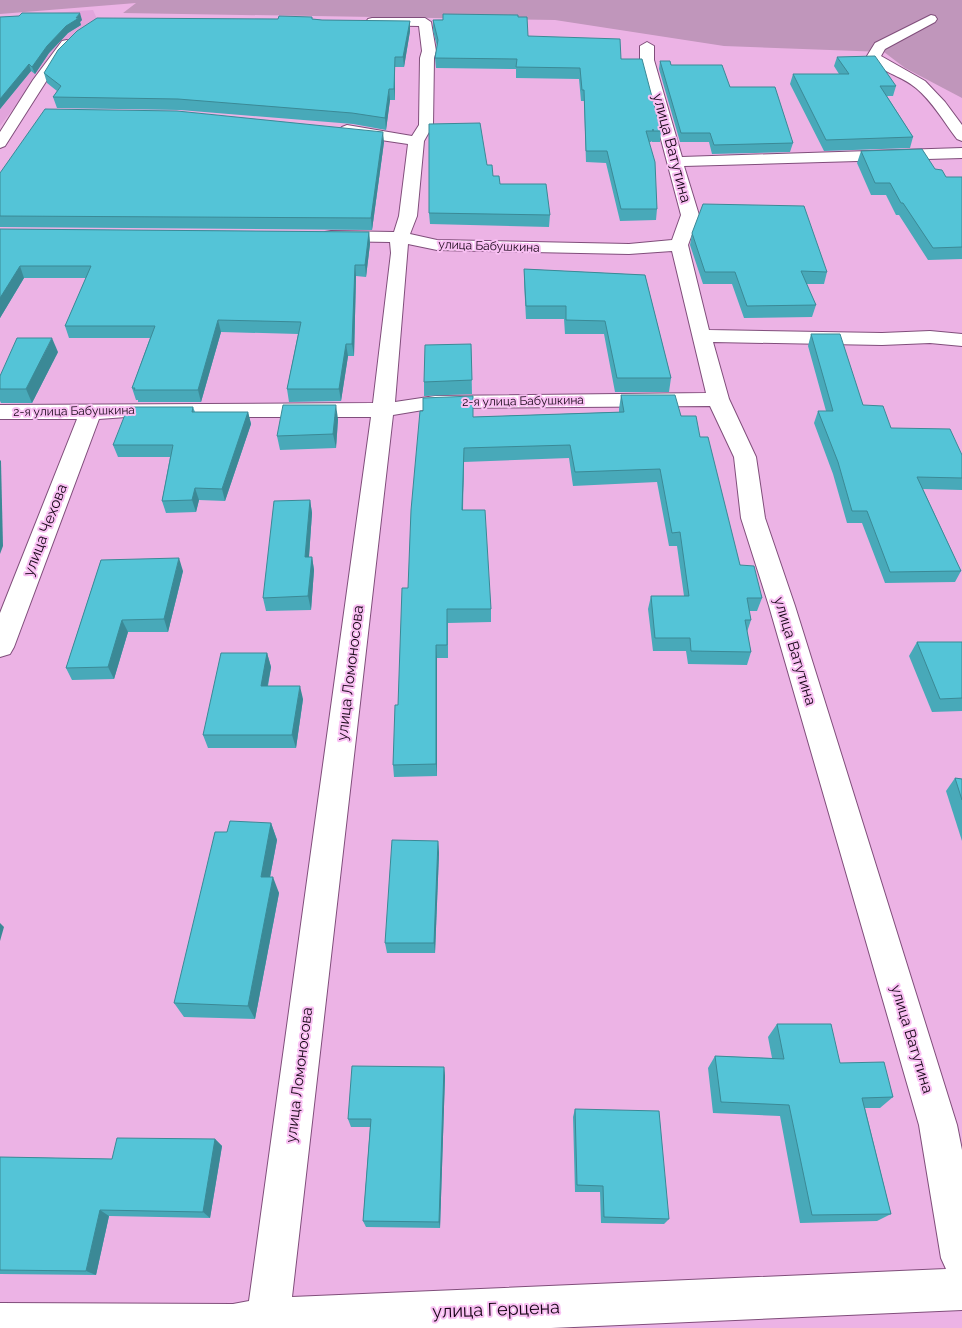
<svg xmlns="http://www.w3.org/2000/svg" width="962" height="1328" viewBox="0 0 962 1328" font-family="Raleway,sans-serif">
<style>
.built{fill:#e2a4dc}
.green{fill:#c096bb}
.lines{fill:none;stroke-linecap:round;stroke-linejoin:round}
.minor-casing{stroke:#804e7b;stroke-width:2}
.minor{fill:#fff;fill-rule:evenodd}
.wall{fill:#48a9b9}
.shaded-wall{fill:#3b8996}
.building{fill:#54c4d7;stroke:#3b8996}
.labels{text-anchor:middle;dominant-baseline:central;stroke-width:4;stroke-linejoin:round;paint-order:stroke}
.far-street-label{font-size:12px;fill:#170516;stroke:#f9c0f3}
.street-label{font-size:15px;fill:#170516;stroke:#f9c0f3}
.near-street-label{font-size:18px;fill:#170516;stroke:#f9c0f3}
</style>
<rect width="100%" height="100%" fill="#ecb3e5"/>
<polygon class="built" points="93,10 97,19 65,41 0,126 0,17"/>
<polygon class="green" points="0,0 962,0 962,98 905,68 884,52 724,46 555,20 123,13 136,3 0,14"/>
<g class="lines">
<defs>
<g id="minor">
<path d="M931 15 935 16 937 19 935 22 885 49 881 56 925 81 945 102 962 125V141L957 139C944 122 932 101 916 88 901 75 879 72 867 56L875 43Z"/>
<path d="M372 18H425L431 22 436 51 434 58 433 125 424 141 417 216 410 234 437 240 629 244 672 240 681 215 640 60V46L647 42 654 46V60L682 157 962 148V158L684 166 699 215 688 245 709 330 882 333 930 331 962 334V346L930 343 882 345 713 342 729 399 756 457 765 518 795 606 957 1125 962 1150V1310L551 1328H0V1303L233 1304 249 1301 371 417H126L99 419 14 647 10 654 0 657V613L77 419H0V405L373 403 391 253 390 242 331 241 325 240 322 236 325 232 331 231 394 232 399 216 408 144 347 135 342 133 339 130 342 127 347 125 412 136 419 125 420 58 422 51 419 26 368 25 366 22 368 19ZM408 244 437 250 629 254 672 251 706 393 435 396 395 402ZM710 406 734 457 741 518 769 606 919 1125 941 1258 946 1269 292 1297 393 415 435 408Z"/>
<polygon points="67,40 74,44 47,80 5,146 0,148 0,132 33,80 62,41"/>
</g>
</defs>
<use href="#minor" class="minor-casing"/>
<use href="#minor" class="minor"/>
</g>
<g class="wall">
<polygon points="0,17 82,20 80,22 81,25 68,33 49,53 35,74 31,71 0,109"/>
<polygon points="518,17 528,36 621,59 661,131 660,142 652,142 652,141 651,142 649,142 657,209 656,220 620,221 606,163 586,162 584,101 581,101 579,79 516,78 516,69 436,68 435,58 437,46 433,31 433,20"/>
<polygon points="313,19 322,20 410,21 410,31 404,67 395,67 395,100 390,100 386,130 353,124 180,110 57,108 53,97 57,91 47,83 44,73"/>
<polygon points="837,57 896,86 893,96 887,96 913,137 910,148 824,151 790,84 793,74 839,74 834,66"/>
<polygon points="660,61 730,87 793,143 790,152 712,154 709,142 680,142 659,69"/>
<polygon points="384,142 372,230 0,227 0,173"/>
<polygon points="861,151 935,169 946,177 962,177 962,259 928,260 899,215 896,215 886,195 871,195 857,163"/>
<polygon points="487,165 493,176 500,184 550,215 549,227 430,224 429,213"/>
<polygon points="0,229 369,232 370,244 366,277 356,276 354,356 348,356 341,401 289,402 287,389 298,334 221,332 201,402 138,402 138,400 136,400 132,388 150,338 69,338 65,326 86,278 24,278 0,318"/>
<polygon points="692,233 827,272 824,284 806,284 816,305 812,317 744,318 732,284 703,284 690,245"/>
<polygon points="524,269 645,275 671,378 669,392 615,392 604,334 565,334 564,319 526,319 524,282"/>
<polygon points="811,334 863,405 891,428 962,455 962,490 923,489 961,571 955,582 885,583 862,523 847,523 833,474 814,423 818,411 826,411 808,346"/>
<polygon points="471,344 472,394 424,396 424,382"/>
<polygon points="58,352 32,403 1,403 0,401 0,376"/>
<polygon points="621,395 681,416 700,437 740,565 762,598 757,611 749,611 751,620 747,632 751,652 747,665 688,664 686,651 653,651 648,609 651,596 684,596 677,546 669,546 657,482 573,486 569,458 464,462 463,510 491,609 491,622 448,623 448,658 437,658 437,776 394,777 393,765 408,588 473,417 619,412 619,409"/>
<polygon points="193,407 195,412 248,412 251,424 225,501 199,500 196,512 166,513 162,501 170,457 118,457 113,445"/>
<polygon points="338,419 336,448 280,450 277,436"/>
<polygon points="310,500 312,513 309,557 312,557 314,570 311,610 266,611 263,598"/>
<polygon points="101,560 183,571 168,632 128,632 114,679 72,680 66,668"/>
<polygon points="917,642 962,642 962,711 932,712 909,656"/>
<polygon points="267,653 271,667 268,686 303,699 296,748 208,748 203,735"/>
<polygon points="955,778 962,779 962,841 946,791"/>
<polygon points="271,823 277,840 270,877 279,893 255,1019 184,1017 174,1003 227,832"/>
<polygon points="438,841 439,853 435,953 387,953 385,943"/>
<polygon points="777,1024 840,1063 893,1097 880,1108 865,1108 891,1214 877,1221 800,1223 780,1116 713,1113 708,1068 715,1056 772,1058 768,1037"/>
<polygon points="444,1067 445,1076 440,1228 366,1227 363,1221 370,1127 351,1127 348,1119"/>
<polygon points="575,1109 669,1219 664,1224 601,1223 600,1192 575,1192 573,1117"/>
<polygon points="215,1139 222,1146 210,1218 109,1216 96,1275 0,1274 0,1157 112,1159"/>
</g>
<g class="shaded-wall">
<polygon points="80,13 82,20 80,22 81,25 68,33 49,53 35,74 32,67 47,46 66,26 76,18"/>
<polygon points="410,21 410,31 404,67 403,57"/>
<polygon points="395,57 395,100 394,89"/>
<polygon points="29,64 31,71 0,109 0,99"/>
<polygon points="389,89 390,100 386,130 385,118"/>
<polygon points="383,132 384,142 372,230 371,218"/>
<polygon points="369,232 370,244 366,277 365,265"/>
<polygon points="355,265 356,276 354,356 352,344"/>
<polygon points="20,266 24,278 0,318 0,298"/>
<polygon points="218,320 221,332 201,402 198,390"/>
<polygon points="52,338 58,352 32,403 26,389"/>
<polygon points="346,344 348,356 341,401 339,389"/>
<polygon points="336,405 338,419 336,448 333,434"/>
<polygon points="248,412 251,424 225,501 222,489"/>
<polygon points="464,448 464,462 462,524 462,510"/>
<polygon points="0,460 1,461 3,546 0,554"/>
<polygon points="195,488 199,500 196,512 192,500"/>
<polygon points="310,500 312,513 308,570 305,557"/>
<polygon points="312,557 314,570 311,610 308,596"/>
<polygon points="179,558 183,571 168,632 164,619"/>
<polygon points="122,620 128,632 114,679 108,667"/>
<polygon points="436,645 437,658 437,776 436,764"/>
<polygon points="267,653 271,667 265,699 261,686"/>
<polygon points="300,686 303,699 296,748 292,735"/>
<polygon points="271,823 277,840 267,893 261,877"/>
<polygon points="438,841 439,853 435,953 434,943"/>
<polygon points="273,877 279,893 255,1019 248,1006"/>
<polygon points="0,923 4,927 0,941"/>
<polygon points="444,1067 445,1076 440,1228 439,1222"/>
<polygon points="215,1139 222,1146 210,1218 203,1212"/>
<polygon points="100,1210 109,1216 96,1275 86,1271"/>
</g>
<g class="building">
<polygon points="22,13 80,13 76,18 79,18 66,26 47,46 32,67 29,64 0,99 0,17 19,16"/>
<polygon points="443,14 518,15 518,17 527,17 528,36 620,39 621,59 642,59 661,131 653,131 653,129 653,131 646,131 655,162 657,209 621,209 607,151 586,151 584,90 582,90 580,68 516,67 517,59 435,58 438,40 433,20 443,20"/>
<polygon points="279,16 312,17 312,19 322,20 410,21 403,57 395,57 394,89 389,89 385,118 352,113 178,99 53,97 61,86 44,73 58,50 77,31 97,18 278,19"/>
<polygon points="875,56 896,86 880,86 913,137 826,140 793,74 849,74 837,57"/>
<polygon points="660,61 670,61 671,65 722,65 730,87 775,87 793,143 714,145 710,133 681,133"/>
<polygon points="45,109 177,111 383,132 371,218 0,216 0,173"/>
<polygon points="480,123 487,165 492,165 493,176 499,176 500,184 546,184 550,215 429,213 429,124"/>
<polygon points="922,149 935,169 942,170 946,177 962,177 962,247 933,248 903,203 901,203 890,183 875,183 861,151"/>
<polygon points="703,204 804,206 827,272 801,271 816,305 747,306 735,272 705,272 692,233"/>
<polygon points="0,229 369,232 365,265 355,265 352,344 346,344 339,389 287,389 301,322 218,320 198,390 134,390 135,388 132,388 155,326 65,326 91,266 20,266 0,298"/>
<polygon points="524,269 645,275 671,378 617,378 605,321 566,320 566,306 526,306"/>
<polygon points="811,334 840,334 863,405 883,406 891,428 950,429 962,455 962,478 917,477 961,571 890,572 867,511 852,511 838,462 818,411 833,411"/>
<polygon points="17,338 52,338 26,389 0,389 0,376"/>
<polygon points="471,344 472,380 424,382 425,345"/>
<polygon points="621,395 675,395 681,416 696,416 700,437 708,437 740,565 754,566 762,598 747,598 751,620 745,620 751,652 691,651 690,638 655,638 651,596 689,596 680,532 672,533 660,469 575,472 570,445 464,448 462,510 485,510 491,609 447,609 447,645 436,645 436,764 393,765 395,705 398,705 402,588 408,588 411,510 420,411 423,411 423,398 473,396 473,417 624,412"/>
<polygon points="283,405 336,405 333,434 277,436"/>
<polygon points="128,407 193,407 192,412 248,412 222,489 195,488 192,500 162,501 173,445 113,445"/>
<polygon points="310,500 305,557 312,557 308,596 263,598 274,501"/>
<polygon points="179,558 164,619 122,620 108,667 66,668 101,560"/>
<polygon points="917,642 962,642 962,698 940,699"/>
<polygon points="221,653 267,653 261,686 300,686 292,735 203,735"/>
<polygon points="955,778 962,779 962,800"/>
<polygon points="230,821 271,823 261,877 273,877 248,1006 174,1003 215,832 227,832"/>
<polygon points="392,840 438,841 434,943 385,943"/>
<polygon points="777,1024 831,1024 840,1063 884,1062 893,1097 862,1098 891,1214 812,1215 789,1105 721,1102 715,1056 784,1059"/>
<polygon points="352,1066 444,1067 439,1222 363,1221 371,1119 348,1119"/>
<polygon points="575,1109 659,1111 669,1219 604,1217 603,1186 577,1185"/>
<polygon points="117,1138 215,1139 203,1212 100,1210 86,1271 0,1270 0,1157 112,1159"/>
</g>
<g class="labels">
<g class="far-street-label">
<text transform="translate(489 246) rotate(2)">улица Бабушкина</text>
<text transform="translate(523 401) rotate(-1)">2-я улица Бабушкина</text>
<text transform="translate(74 411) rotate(-1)">2-я улица Бабушкина</text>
</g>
<g class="street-label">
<text transform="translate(672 148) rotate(75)">улица Ватутина</text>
<text transform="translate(45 530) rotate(-69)">улица Чехова</text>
<text transform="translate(795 651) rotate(73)">улица Ватутина</text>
<text transform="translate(350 673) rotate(-83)">улица Ломоносова</text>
<text transform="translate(912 1039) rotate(73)">улица Ватутина</text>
<text transform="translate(299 1075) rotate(-83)">улица Ломоносова</text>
</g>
<g class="near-street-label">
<text transform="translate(496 1309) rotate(-2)">улица Герцена</text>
</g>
</g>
</svg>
